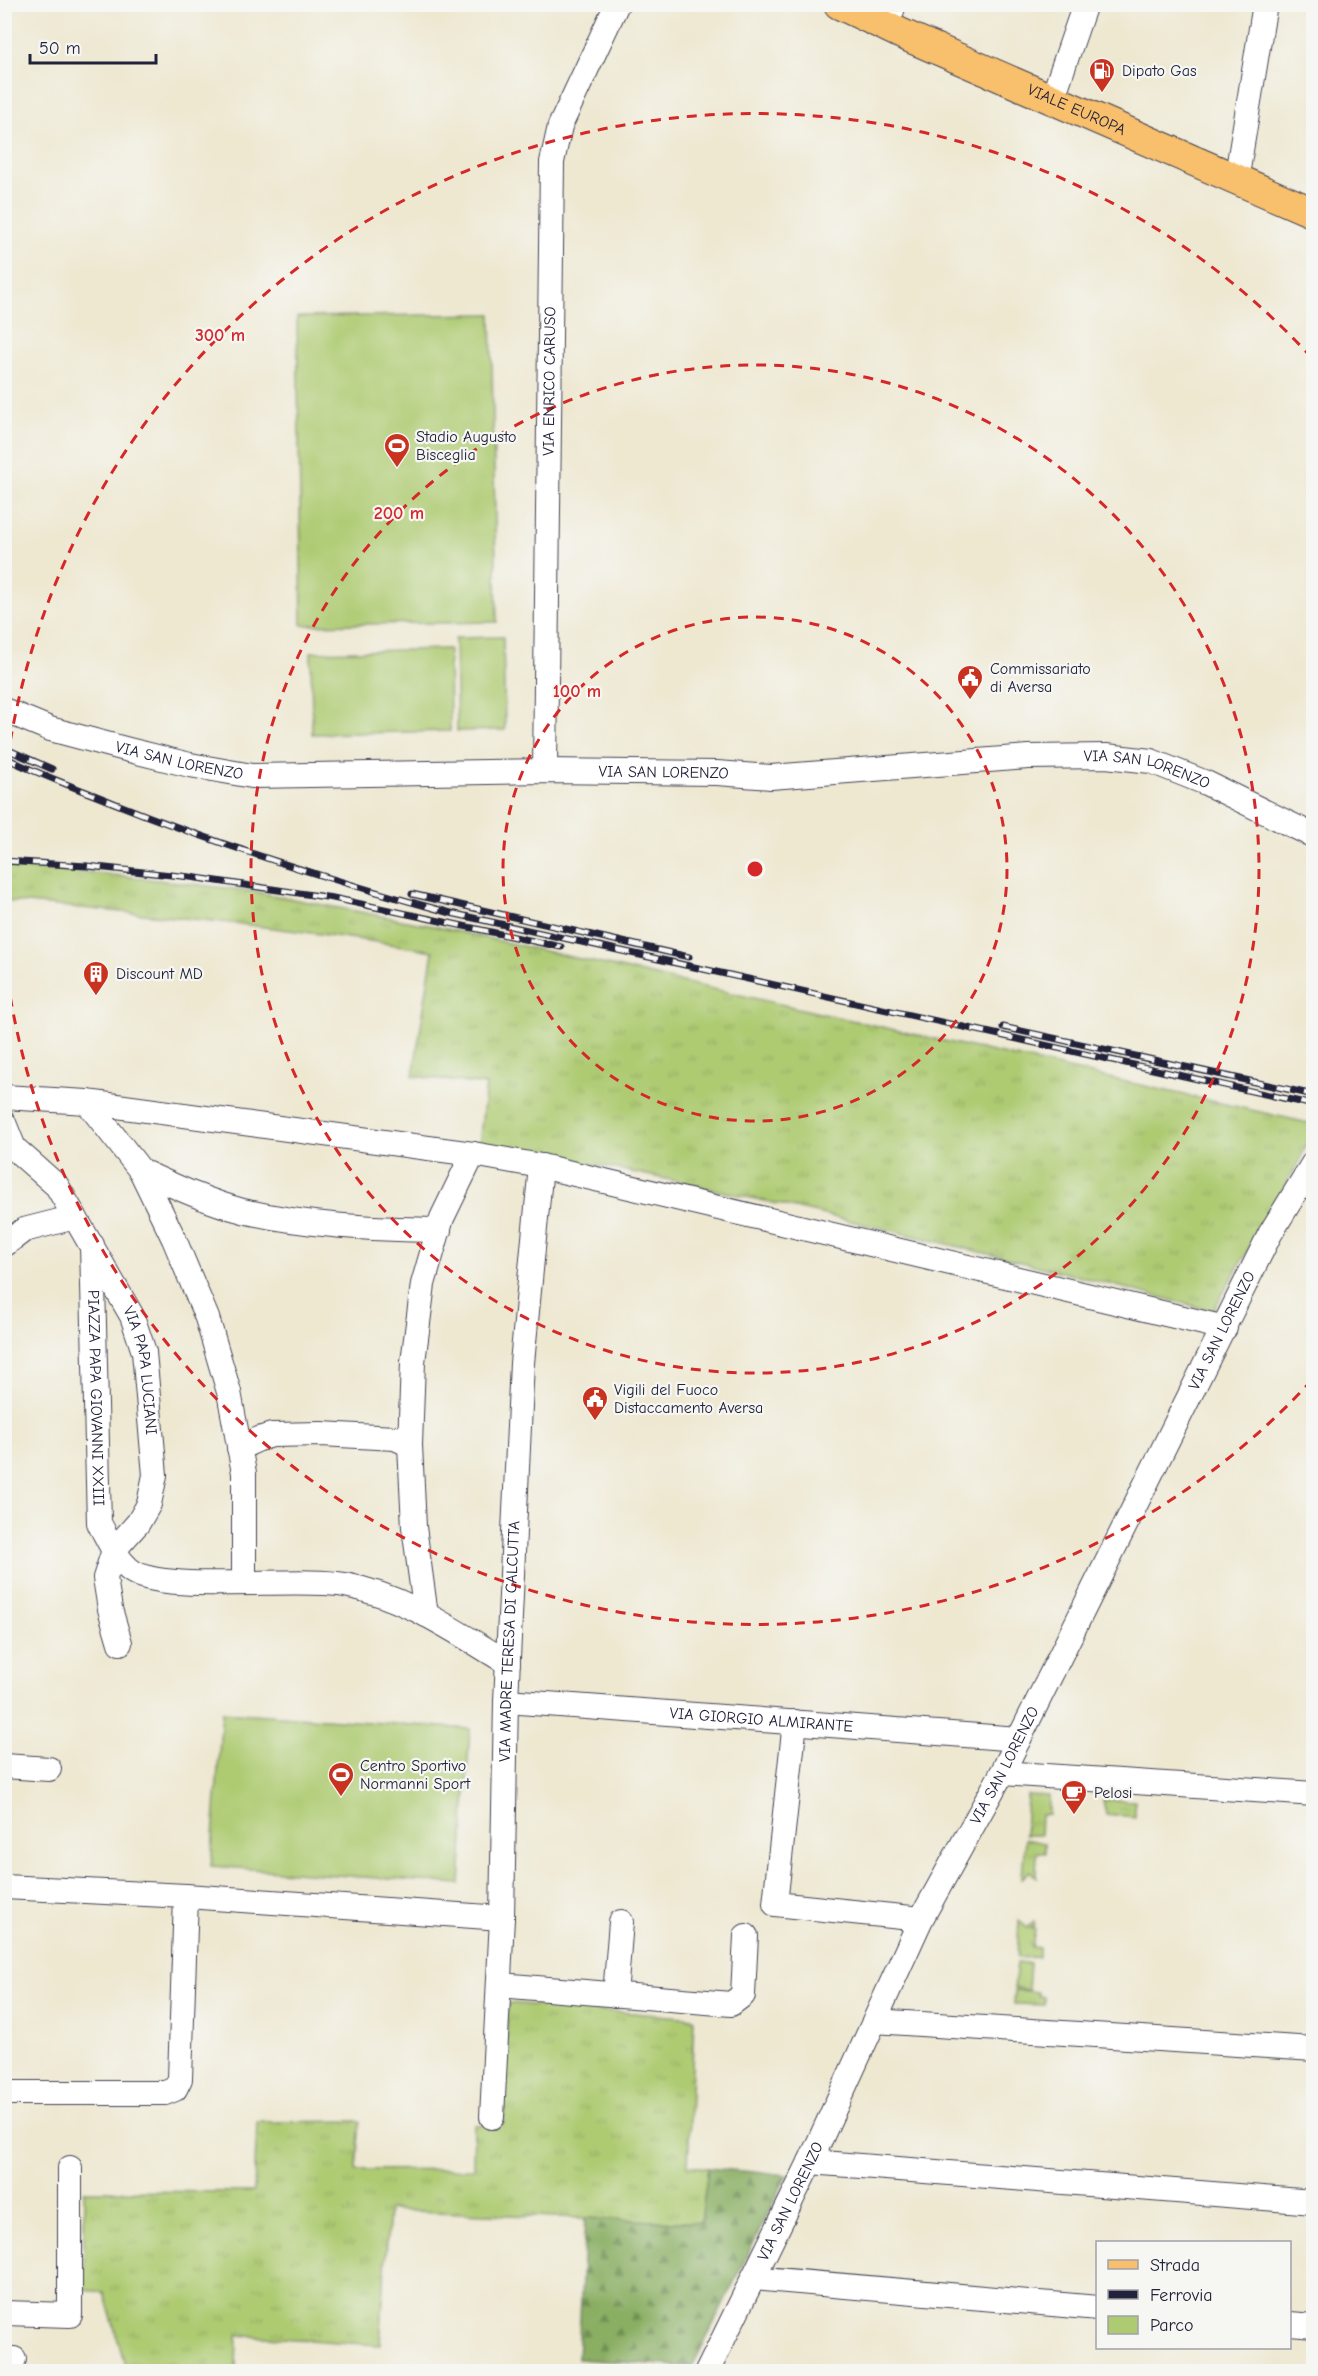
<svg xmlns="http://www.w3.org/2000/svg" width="1318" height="2376" viewBox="0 0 1318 2376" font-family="'Comic Neue',sans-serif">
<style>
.grass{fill:url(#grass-tufts);stroke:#687656;stroke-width:1.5}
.forest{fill:url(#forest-firs);stroke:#566850;stroke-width:1.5}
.green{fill:#aecb72;stroke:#687656;stroke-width:1.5}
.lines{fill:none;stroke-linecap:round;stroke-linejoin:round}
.minor-casing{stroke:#414052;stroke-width:26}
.major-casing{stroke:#414052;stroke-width:32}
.minor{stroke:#fff;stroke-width:24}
.major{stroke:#f8bf6c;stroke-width:30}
.rail-casing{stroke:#22223b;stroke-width:7}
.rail{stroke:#f6f6f2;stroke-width:4.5;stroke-dasharray:14;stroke-linecap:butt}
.ring{fill:none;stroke:#d62828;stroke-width:3;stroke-dasharray:10 8}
.labels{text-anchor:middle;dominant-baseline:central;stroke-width:4.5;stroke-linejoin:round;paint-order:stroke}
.poi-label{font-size:16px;fill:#22223b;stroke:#f6f6f2;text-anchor:start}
.street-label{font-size:16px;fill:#22223b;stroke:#f6f6f2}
.centre{fill:#d62828;stroke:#f6f6f2;stroke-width:3}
.ring-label{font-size:18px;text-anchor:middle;font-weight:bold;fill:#d62828;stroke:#f6f6f2;stroke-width:4.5;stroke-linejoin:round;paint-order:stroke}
</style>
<defs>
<pattern id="grass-tufts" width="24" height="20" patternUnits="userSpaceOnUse" patternTransform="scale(1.5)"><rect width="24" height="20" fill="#aecb72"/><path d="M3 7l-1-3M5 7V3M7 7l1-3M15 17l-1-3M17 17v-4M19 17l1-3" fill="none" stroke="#95ae64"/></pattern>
<pattern id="forest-firs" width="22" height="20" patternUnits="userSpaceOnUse" patternTransform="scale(1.5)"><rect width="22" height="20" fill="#8aaf64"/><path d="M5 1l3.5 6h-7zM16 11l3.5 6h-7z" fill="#708e54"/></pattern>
</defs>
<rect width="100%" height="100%" fill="#f6f6f2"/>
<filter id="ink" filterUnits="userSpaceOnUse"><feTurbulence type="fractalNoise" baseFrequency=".0167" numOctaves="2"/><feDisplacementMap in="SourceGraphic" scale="12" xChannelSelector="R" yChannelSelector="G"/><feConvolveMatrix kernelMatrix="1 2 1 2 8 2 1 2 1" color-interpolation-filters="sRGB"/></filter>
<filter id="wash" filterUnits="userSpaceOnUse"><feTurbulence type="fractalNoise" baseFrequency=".008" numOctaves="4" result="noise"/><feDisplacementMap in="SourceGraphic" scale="24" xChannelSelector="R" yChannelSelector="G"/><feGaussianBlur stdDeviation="1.35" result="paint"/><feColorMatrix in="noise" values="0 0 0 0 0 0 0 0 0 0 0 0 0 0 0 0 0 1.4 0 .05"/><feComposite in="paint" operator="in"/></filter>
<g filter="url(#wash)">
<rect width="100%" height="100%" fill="#eee8d1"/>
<g class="grass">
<path d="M4 867 97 873 251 891 433 926 1313 1124V1127L1301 1158 1213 1311C1084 1277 955 1245 825 1215 710 1188 596 1162 479 1145L486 1085 413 1076 433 951C291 927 148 914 5 901Z"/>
<polygon points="1027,1795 1049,1796 1049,1815 1041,1815 1040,1835 1025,1835"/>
<polygon points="1103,1800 1135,1801 1135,1817 1106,1814"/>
<polygon points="1025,1839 1045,1843 1045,1853 1037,1852 1036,1877 1030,1871 1022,1878"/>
<polygon points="1019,1920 1027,1928 1034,1921 1035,1927 1031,1928 1035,1930 1032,1947 1039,1948 1039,1957 1017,1958"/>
<polygon points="1017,1963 1030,1963 1028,1990 1014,1988"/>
<polygon points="1015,1990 1038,1992 1038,1996 1044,1997 1044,2005 1014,2004"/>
<polygon points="508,2003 694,2018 688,2166 708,2168 701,2223 389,2210 380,2345 237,2335 236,2371 124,2371 124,2361 104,2292 84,2290 84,2191 254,2192 257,2122 360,2121 356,2170 473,2169 474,2125 503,2124"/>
</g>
<polygon class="forest" points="708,2168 787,2175 692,2367 578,2359 585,2218 701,2223"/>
<g class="green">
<polygon points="491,314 497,622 302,625 297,317"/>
<polygon points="503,637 505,730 457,731 455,638"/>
<polygon points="449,649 450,731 312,734 311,652"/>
<polygon points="222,1712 470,1729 460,1884 211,1866"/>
</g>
</g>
<g filter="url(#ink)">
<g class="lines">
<defs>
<g id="minor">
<polyline points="887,27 894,4"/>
<polyline points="1052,100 1085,4"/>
<polyline points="1236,181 1265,4"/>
<path id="s1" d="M4 710 50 729 129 750 190 765 252 776 545 771 717 773 771 777 1028 757 1106 756 1151 761 1206 783 1314 836"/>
<path id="s2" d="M545 771 552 162 560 126 617 4"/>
<polyline points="4,1097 87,1102 473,1154 541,1166 1225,1328"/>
<polyline points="87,1102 141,1171 174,1239 207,1318 229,1392 244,1473 244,1582"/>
<path id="s3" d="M4 1123 14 1148 57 1186 132 1316 144 1352 155 1475 149 1504 138 1523 114 1550 105 1578 110 1609 120 1643"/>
<path d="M141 1171C174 1186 208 1202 243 1211 308 1226 373 1229 439 1230"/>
<polyline points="4,1245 24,1230 75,1217"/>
<path id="s4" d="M92 1245 99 1523C108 1539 115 1557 129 1569 157 1595 299 1576 345 1585 405 1596 456 1632 508 1663"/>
<polyline points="239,1448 259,1439 272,1435 321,1434 395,1438 410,1445"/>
<polyline points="426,1615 414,1527 410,1445 413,1362 423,1284 442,1218 473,1154"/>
<path id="s5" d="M506 1701 1019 1739"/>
<polyline points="795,1722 775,1904 921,1919"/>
<polyline points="4,1766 49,1769"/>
<polyline points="1002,1773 1314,1794"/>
<polyline points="4,1887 186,1896 502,1918"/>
<polyline points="499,1985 731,2004 743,1995 746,1936"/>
<polyline points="615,1995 621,1922"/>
<polyline points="874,2021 1314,2049"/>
<polyline points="4,2093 165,2093 175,2089 180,2079 186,1896"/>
<path id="s6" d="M492 2117 502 1918 506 1701 522 1363 541 1166"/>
<polyline points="810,2162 1314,2202"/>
<polyline points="753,2278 1098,2308"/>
<polyline points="4,2313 70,2315 70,2168"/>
<polyline points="1290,2324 1314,2326"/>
<polyline points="4,2359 14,2359"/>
<path id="s7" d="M707 2372 810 2162 921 1919 1002 1773 1270 1234 1314 1162"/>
</g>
<g id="major">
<path id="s8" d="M839 4 902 34 1314 213"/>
</g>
</defs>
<use href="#minor" class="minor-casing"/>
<use href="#major" class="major-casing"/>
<use href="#minor" class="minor"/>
<use href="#major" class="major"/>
<defs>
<g id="rail">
<polyline points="4,748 52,769"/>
<path d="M4 757C40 775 77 788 114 803 224 847 337 882 451 913L1314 1105"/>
<polyline points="4,861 87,866 190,877 333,898 561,947"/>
<polyline points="412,894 689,957"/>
<polyline points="1003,1027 1314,1095"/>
</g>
</defs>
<use href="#rail" class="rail-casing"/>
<use href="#rail" class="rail"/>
</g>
</g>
<g class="ring">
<circle cx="755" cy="869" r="252"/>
<circle cx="755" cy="869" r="504"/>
<path d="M1312 1380A756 756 0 0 1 5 961M5 777A756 756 0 0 1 1312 358"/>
</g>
<defs>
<symbol id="fuel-pin" viewBox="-11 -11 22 30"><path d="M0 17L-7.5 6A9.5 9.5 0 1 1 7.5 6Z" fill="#c8321e" stroke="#f6f6f2"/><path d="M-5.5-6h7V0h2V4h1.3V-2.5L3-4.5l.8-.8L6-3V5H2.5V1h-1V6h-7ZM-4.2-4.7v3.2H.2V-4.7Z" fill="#fff"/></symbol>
<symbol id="stadium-pin" viewBox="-11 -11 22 30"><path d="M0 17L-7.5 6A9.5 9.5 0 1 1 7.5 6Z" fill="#c8321e" stroke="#f6f6f2"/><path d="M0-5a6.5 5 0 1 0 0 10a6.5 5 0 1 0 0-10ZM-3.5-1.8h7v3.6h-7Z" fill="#fff"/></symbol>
<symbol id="civic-pin" viewBox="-11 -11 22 30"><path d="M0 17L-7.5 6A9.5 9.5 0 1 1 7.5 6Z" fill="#c8321e" stroke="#f6f6f2"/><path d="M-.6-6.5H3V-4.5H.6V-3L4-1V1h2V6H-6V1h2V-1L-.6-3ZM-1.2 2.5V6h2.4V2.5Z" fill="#fff"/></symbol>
<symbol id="building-pin" viewBox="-11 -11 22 30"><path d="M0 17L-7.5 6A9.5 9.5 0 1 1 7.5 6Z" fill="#c8321e" stroke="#f6f6f2"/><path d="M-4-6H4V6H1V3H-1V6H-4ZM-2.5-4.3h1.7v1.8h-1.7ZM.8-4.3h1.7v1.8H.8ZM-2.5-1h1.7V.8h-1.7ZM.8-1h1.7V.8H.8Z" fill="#fff"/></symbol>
<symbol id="cafe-pin" viewBox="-11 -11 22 30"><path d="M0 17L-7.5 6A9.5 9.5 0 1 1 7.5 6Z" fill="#c8321e" stroke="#f6f6f2"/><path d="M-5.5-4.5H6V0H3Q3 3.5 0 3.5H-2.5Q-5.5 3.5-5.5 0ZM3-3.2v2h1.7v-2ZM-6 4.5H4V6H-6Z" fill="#fff"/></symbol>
</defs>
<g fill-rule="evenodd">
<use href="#fuel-pin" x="1087" y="56" width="30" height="40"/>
<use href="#stadium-pin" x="382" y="431" width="30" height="40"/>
<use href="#civic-pin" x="955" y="663" width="30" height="40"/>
<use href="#building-pin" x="81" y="959" width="30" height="40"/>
<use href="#civic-pin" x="580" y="1384" width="30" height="40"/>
<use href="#stadium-pin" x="326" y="1760" width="30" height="40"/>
<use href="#cafe-pin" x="1059" y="1778" width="30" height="40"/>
</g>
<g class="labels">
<g class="poi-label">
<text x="1122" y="71">Dipato Gas</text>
<text x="416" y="437">Stadio Augusto<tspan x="416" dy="18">Bisceglia</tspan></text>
<text x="990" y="669">Commissariato<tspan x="990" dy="18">di Aversa</tspan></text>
<text x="116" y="974">Discount MD</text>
<text x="614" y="1390">Vigili del Fuoco<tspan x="614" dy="18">Distaccamento Aversa</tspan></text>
<text x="360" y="1766">Centro Sportivo<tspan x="360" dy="18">Normanni Sport</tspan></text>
<text x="1094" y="1793">Pelosi</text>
</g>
<g class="street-label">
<text stroke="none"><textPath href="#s8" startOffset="260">VIALE EUROPA</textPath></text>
<text stroke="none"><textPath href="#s2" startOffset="390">VIA ENRICO CARUSO</textPath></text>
<text stroke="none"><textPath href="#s1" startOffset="183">VIA SAN LORENZO</textPath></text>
<text stroke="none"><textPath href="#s1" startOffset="1155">VIA SAN LORENZO</textPath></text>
<text stroke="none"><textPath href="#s1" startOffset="669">VIA SAN LORENZO</textPath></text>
<text stroke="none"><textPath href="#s7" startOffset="1162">VIA SAN LORENZO</textPath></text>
<text stroke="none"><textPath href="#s3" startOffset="290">VIA PAPA LUCIANI</textPath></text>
<text stroke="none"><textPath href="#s4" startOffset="153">PIAZZA PAPA GIOVANNI XXIII</textPath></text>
<text stroke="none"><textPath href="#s6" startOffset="476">VIA MADRE TERESA DI CALCUTTA</textPath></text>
<text stroke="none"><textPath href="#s5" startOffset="256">VIA GIORGIO ALMIRANTE</textPath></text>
<text stroke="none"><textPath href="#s7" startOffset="676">VIA SAN LORENZO</textPath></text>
<text stroke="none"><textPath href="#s7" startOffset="190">VIA SAN LORENZO</textPath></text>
</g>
</g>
<circle cx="755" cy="869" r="9" class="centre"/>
<g class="ring-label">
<text x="220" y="341">300 m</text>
<text x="399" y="519">200 m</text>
<text x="577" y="697">100 m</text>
</g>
<rect width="1318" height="2376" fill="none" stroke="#f6f6f2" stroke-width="24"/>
<rect x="1096" y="2241" width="195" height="108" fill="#f6f6f2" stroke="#a1a1a9" stroke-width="1.5"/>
<rect x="1108" y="2260" width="30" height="9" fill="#f8bf6c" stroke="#a1a1a9" stroke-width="1.5"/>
<text x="1150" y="2271" font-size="18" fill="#22223b">Strada</text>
<rect x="1108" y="2290" width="30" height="9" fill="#22223b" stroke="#a1a1a9" stroke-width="1.5"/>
<text x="1150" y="2301" font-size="18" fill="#22223b">Ferrovia</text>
<rect x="1108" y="2316" width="30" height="18" fill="#aecb72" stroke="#a1a1a9" stroke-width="1.5"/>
<text x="1150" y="2331" font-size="18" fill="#22223b">Parco</text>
<path d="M30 54v9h126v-9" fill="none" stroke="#22223b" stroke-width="3"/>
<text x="39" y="54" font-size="18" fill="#22223b" stroke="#f6f6f2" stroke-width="4.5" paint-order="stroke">50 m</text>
</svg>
